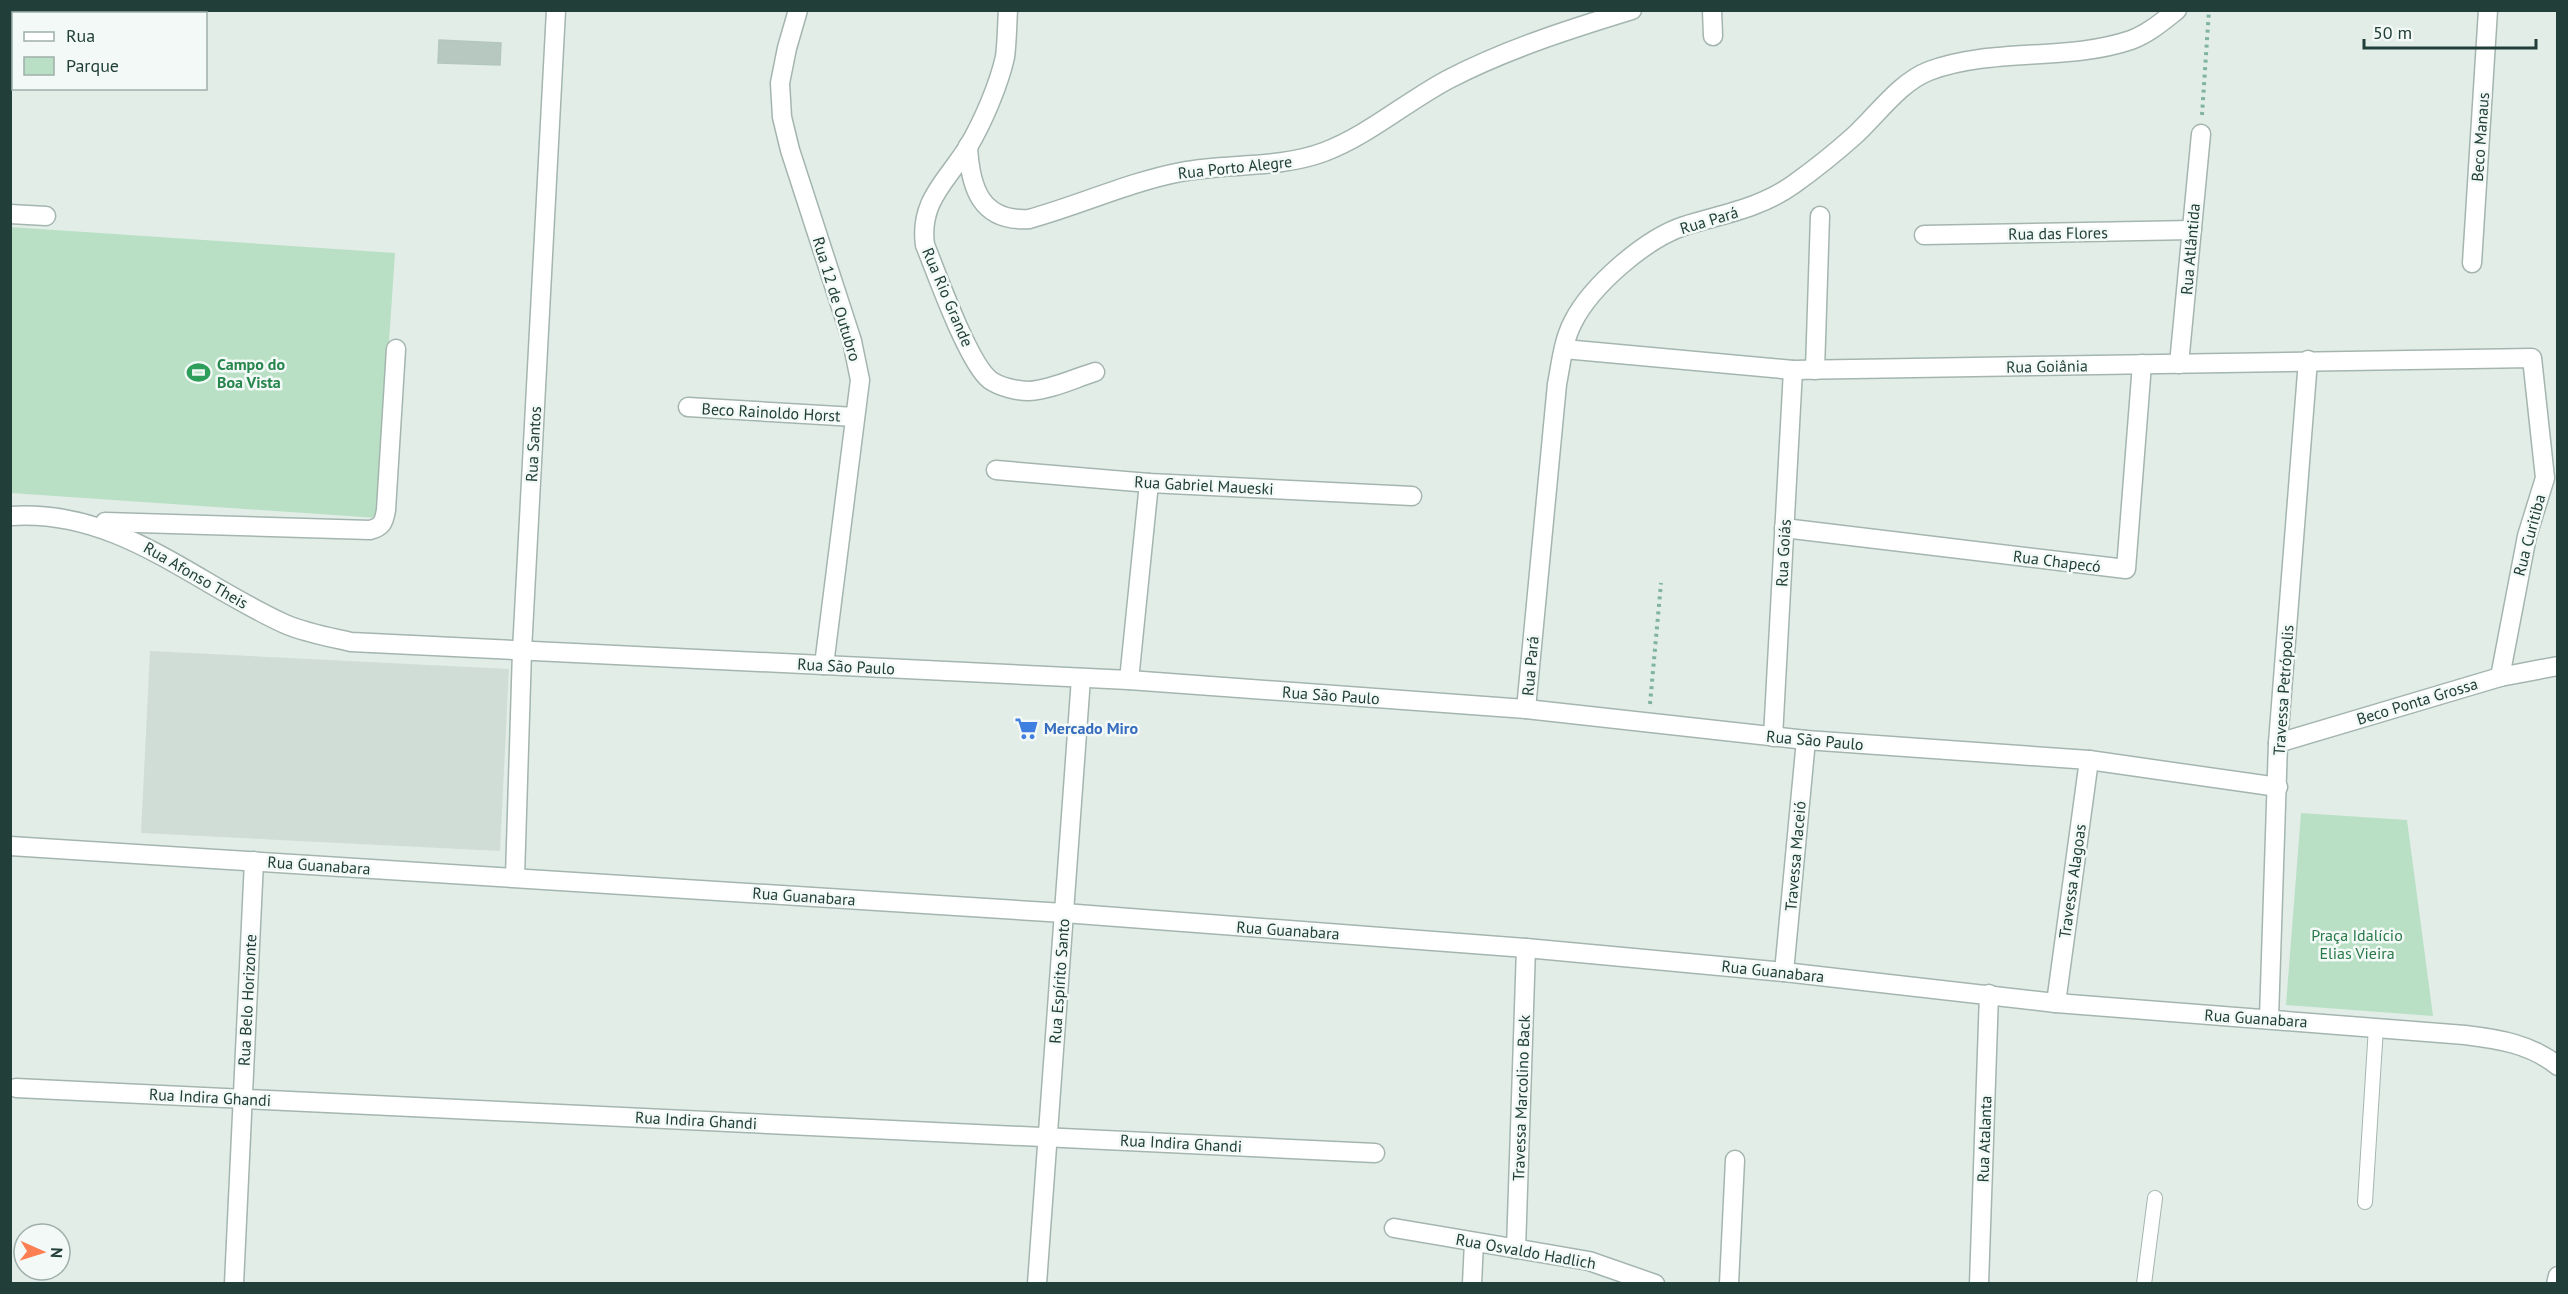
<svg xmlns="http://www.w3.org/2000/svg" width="2568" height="1294" viewBox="0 0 2568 1294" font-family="'PT Sans',sans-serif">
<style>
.built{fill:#d0ddd7}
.green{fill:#b9e0c4}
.building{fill:#b7c8c1;stroke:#b4c7bf;stroke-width:1.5}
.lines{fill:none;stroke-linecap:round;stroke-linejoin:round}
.lane-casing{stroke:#a4b5b0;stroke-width:16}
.street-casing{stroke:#a4b5b0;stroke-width:21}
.path{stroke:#80b3a4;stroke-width:4;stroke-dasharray:3 4.5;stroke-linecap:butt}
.lane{stroke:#fff;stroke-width:14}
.street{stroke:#fff;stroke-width:18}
.labels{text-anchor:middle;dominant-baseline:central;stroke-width:5;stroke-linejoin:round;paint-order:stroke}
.street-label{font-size:16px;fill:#213f38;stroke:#f3f9f6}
.leisure-label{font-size:16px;font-weight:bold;fill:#27864d;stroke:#f3f9f6;text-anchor:start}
.shop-label{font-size:16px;font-weight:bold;fill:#366cbe;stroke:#f3f9f6;text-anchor:start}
.park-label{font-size:16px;fill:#287949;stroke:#f3f9f6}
</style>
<rect width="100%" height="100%" fill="#e2ede8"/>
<polygon class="built" points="150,651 509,669 500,851 141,833"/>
<g class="green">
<polygon points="10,227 395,253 377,518 11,493"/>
<polygon points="2301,813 2407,820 2433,1016 2286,1005"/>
</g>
<polygon class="building" points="439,40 501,43 500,65 438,63"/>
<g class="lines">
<defs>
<g id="lane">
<polyline points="2365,1202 2376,1027"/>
<polyline points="2144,1284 2155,1198"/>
</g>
<g id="street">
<polyline points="798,10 787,48 780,83 782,117 790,150 852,341 860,380 824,665"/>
<path d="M1008 10C1007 26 1007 42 1005 57 999 84 983 122 968 147 947 181 919 201 925 245 937 274 968 363 990 380 1000 387 1017 391 1029 391 1051 390 1075 378 1095 372"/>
<polyline points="1712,10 1713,36"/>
<polyline points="10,30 14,21"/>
<path d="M968 146C970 188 981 222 1029 219 1080 205 1129 182 1181 172 1228 163 1278 169 1324 152 1369 135 1407 101 1449 79 1507 49 1570 29 1632 10"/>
<polyline points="10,214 46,216"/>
<polyline points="1924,235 2192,230"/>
<polyline points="2472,263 2488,10"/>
<polyline points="1564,349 1793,370 2532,358 2545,478 2527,536 2500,677"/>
<polyline points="2179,364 2201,134"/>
<polyline points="1815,370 1820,216"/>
<polyline points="688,407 855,417"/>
<polyline points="996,470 1149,483 1412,496"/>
<path d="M10 516C117 508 194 583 285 624 306 633 329 637 351 642L1129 680 1526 709 1806 740 2089 760 2278 787"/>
<path d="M105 522 370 530C382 527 384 522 386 510L396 349"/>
<polyline points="1784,528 2126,569 2142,364"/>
<polyline points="1129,680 1149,483"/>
<path d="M1526 709 1557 384C1561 364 1563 341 1573 322 1591 286 1645 239 1684 226 1723 214 1761 208 1794 184 1815 169 1835 153 1854 136 1877 115 1900 82 1929 71 1994 47 2066 62 2131 40 2148 34 2163 21 2177 10"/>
<polyline points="1773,737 1793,370"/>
<polyline points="2278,743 2500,677 2558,666"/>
<path d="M10 846 1064 913 1526 948 1784 972 2056 1003 2465 1035C2498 1039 2531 1044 2558 1066"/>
<polyline points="515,877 522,651 556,10"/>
<polyline points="1784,972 1806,740"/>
<polyline points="2056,1003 2089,760"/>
<polyline points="2269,1019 2278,743 2308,360"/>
<polyline points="16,1088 1375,1153"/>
<polyline points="1394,1228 1589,1261 1655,1284"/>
<polyline points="1516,1249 1526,948"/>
<polyline points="234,1284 254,861"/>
<polyline points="1037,1284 1081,678"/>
<polyline points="1472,1284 1474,1242"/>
<polyline points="1729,1284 1735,1160"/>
<polyline points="1979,1284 1989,994"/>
<polyline points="2556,1284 2558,1276"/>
</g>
</defs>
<use href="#lane" class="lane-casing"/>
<use href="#street" class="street-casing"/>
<g class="path">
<polyline points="2202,115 2209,10"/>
<polyline points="1650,704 1661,583"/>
</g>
<use href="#lane" class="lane"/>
<use href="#street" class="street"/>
</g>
<defs>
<symbol id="stadium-bare" viewBox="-9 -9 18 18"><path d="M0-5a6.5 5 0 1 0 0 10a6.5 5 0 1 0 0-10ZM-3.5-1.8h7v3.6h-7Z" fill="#2e9e5b" stroke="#f3f9f6" stroke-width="2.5" paint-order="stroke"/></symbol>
<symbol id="supermarket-bare" viewBox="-9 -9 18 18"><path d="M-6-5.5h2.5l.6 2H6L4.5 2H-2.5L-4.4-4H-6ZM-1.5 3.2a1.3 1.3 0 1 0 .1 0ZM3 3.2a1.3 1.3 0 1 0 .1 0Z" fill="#3f7fe0" stroke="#f3f9f6" stroke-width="2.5" paint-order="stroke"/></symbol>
</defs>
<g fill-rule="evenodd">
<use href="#stadium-bare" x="182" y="356" width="33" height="33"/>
<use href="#supermarket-bare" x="1010" y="712" width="33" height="33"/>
</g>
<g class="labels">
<g class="street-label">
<text transform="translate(2480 137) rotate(-86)">Beco Manaus</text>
<text transform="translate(1235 167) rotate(-6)">Rua Porto Alegre</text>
<text transform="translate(1709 220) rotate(-17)">Rua Pará</text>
<text transform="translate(2058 233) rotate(-1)">Rua das Flores</text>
<text transform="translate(2190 249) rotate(-85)">Rua Atlântida</text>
<text transform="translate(948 297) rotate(67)">Rua Rio Grande</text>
<text transform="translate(837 299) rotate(73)">Rua 12 de Outubro</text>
<text transform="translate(2047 366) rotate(-1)">Rua Goiânia</text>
<text transform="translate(771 412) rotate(3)">Beco Rainoldo Horst</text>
<text transform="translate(533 444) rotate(-87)">Rua Santos</text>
<text transform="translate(1204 485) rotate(3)">Rua Gabriel Maueski</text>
<text transform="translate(2529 535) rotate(-75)">Rua Curitiba</text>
<text transform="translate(1783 553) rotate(-87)">Rua Goiás</text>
<text transform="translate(2057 561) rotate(7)">Rua Chapecó</text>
<text transform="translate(196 575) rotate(30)">Rua Afonso Theis</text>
<text transform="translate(846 666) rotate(3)">Rua São Paulo</text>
<text transform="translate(1530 666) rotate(-85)">Rua Pará</text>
<text transform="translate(2283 690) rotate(-86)">Travessa Petrópolis</text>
<text transform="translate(1331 695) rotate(4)">Rua São Paulo</text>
<text transform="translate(2417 701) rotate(-17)">Beco Ponta Grossa</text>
<text transform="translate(1815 740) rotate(5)">Rua São Paulo</text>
<text transform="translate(1795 856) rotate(-85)">Travessa Maceió</text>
<text transform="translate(319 865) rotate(4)">Rua Guanabara</text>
<text transform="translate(2072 881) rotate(-82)">Travessa Alagoas</text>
<text transform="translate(804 896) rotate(4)">Rua Guanabara</text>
<text transform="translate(1288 930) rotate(4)">Rua Guanabara</text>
<text transform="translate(1773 971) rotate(6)">Rua Guanabara</text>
<text transform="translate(1059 981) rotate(-86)">Rua Espírito Santo</text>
<text transform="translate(247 1000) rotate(-87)">Rua Belo Horizonte</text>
<text transform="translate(2256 1018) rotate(4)">Rua Guanabara</text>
<text transform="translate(210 1097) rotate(3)">Rua Indira Ghandi</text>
<text transform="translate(1521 1098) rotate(-88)">Travessa Marcolino Back</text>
<text transform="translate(696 1120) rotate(3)">Rua Indira Ghandi</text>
<text transform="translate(1984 1139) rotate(-88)">Rua Atalanta</text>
<text transform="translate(1181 1143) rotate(3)">Rua Indira Ghandi</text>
<text transform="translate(1526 1251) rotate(10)">Rua Osvaldo Hadlich</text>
</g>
<g class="leisure-label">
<text x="217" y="364">Campo do<tspan x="217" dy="18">Boa Vista</tspan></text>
</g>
<g class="shop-label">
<text x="1044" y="728">Mercado Miro</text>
</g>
<g class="park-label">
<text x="2357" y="935">Praça Idalício<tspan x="2357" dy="18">Elias Vieira</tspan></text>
</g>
</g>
<rect width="2568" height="1294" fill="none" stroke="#213f38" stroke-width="24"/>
<rect x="12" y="12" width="195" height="78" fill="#f3f9f6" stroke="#9fafaa" stroke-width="1.5"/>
<rect x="24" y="32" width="30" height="9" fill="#ffffff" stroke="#9fafaa" stroke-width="1.5"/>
<text x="66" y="42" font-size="18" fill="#213f38">Rua</text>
<rect x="24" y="57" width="30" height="18" fill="#b9e0c4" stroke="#9fafaa" stroke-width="1.5"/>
<text x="66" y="72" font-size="18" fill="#213f38">Parque</text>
<g transform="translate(42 1252) rotate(93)"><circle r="28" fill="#f3f9f6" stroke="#9fafaa" stroke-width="1.5"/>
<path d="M0-4.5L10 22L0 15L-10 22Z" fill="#fb7f52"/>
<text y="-9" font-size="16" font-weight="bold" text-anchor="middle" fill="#213f38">N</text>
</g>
<path d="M2364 39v9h172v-9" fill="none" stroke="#213f38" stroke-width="3"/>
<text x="2373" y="39" font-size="18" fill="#213f38" stroke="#f3f9f6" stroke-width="4.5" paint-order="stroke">50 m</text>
</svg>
